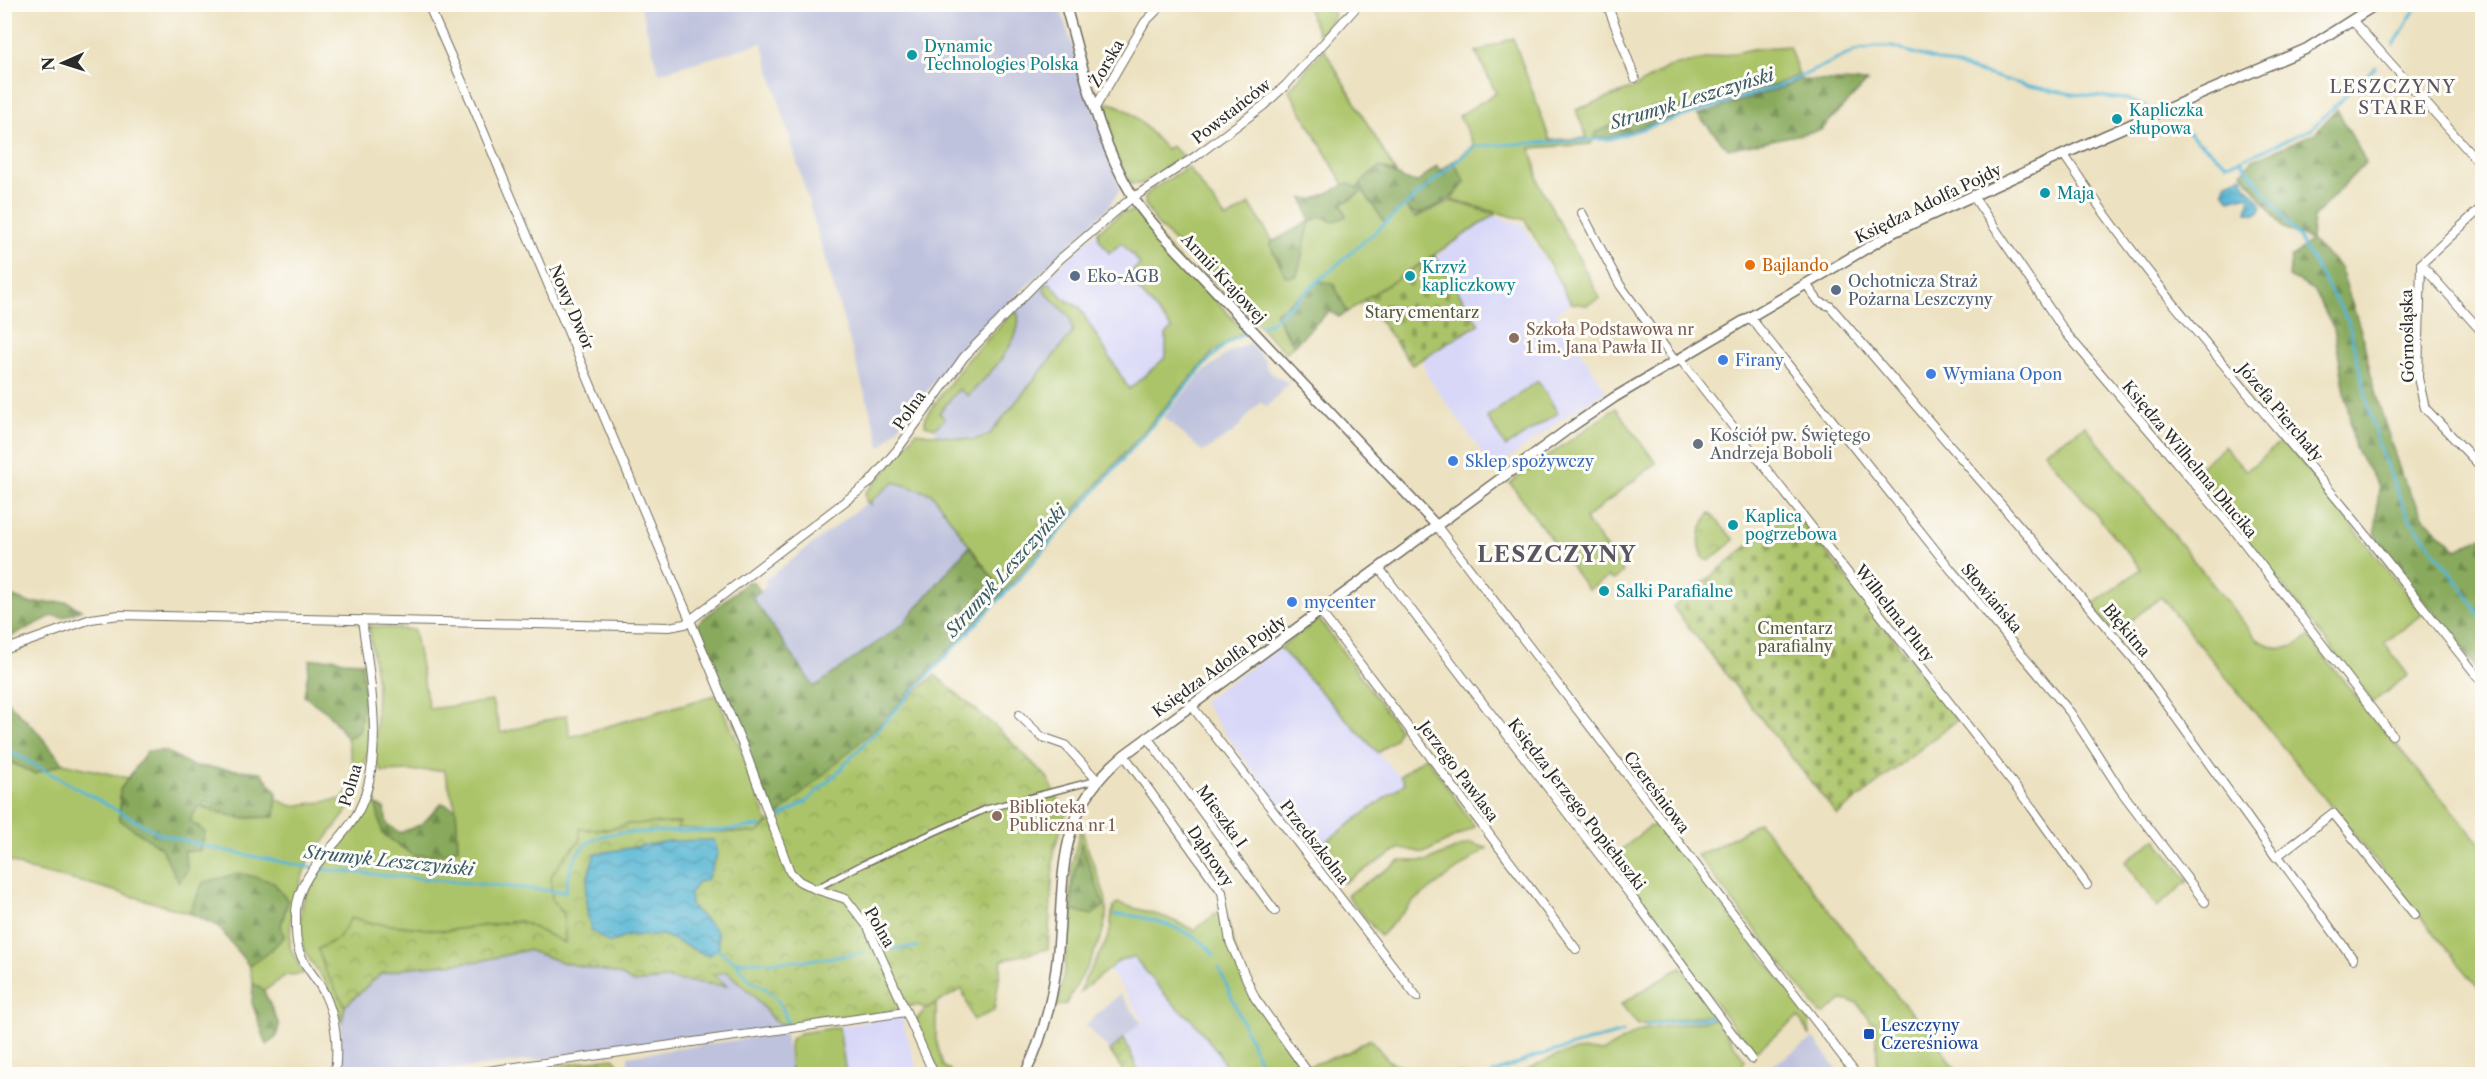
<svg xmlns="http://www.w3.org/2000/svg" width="2487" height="1079" viewBox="0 0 2487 1079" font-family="'Libre Caslon Text',serif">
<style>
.built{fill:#d8d7f8}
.industrial{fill:#bfc2dd}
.grass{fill:#acc469;stroke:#6c784a;stroke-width:1.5}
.forest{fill:url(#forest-firs);stroke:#5a6a44;stroke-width:1.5}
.cemetery{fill:url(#cemetery-stones);stroke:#6c784a;stroke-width:1.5}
.park{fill:url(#park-crowns);stroke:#6c784a;stroke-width:1.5}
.garden{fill:url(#garden-dots);stroke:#6c784a;stroke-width:1.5}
.water{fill:url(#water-waves);stroke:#407080;stroke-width:1.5}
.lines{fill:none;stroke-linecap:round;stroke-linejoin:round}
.stream{stroke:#56b6d4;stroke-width:3}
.pedestrian-casing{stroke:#6f6b5f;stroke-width:8}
.minor-casing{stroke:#6f6b5f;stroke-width:10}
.tertiary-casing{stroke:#6f6b5f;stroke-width:12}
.pedestrian{stroke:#fff;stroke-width:5}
.minor{stroke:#fff;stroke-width:8}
.tertiary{stroke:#fff;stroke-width:9}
.culture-dot{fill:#0f9aa8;stroke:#fdfcf7;stroke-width:2}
.food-dot{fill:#e8710a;stroke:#fdfcf7;stroke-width:2}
.service-dot{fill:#5c6f8a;stroke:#fdfcf7;stroke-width:2}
.education-dot{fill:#8d6e63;stroke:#fdfcf7;stroke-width:2}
.shop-dot{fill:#3f7fe0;stroke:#fdfcf7;stroke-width:2}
.worship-dot{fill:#6b7280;stroke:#fdfcf7;stroke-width:2}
.transit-dot{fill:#1a4fb4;stroke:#fdfcf7;stroke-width:2}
.labels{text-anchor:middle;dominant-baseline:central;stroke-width:6;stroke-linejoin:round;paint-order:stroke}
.culture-label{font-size:16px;fill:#0d838f;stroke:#fdfcf7;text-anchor:start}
.street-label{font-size:16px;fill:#2b2b2b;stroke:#fdfcf7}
.food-label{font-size:16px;fill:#c56008;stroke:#fdfcf7;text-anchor:start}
.service-label{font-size:16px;fill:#4e5e75;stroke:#fdfcf7;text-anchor:start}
.park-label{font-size:16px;fill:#52593e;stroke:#fdfcf7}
.education-label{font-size:16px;fill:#785e54;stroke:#fdfcf7;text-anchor:start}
.shop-label{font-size:16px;fill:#366cbe;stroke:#fdfcf7;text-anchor:start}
.worship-label{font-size:16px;fill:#5b616d;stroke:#fdfcf7;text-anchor:start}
.transit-label{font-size:16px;fill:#164399;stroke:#fdfcf7;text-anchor:start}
.neighbourhood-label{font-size:18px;letter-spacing:1.5px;fill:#5a5563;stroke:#fdfcf7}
.water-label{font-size:18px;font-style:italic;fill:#3a5c66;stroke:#fdfcf7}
.district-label{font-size:22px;font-weight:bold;letter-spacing:1.5px;fill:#5a5563;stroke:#fdfcf7}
</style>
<defs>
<pattern id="forest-firs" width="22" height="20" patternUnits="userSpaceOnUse" patternTransform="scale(1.5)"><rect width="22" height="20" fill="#89aa5d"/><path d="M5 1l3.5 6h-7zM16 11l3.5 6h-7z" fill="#708b4d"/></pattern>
<pattern id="cemetery-stones" width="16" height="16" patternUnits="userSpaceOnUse" patternTransform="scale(1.5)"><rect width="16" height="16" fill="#acc469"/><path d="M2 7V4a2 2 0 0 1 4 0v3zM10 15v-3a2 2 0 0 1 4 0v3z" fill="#8c9f57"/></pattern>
<pattern id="park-crowns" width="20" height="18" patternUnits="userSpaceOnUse" patternTransform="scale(1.5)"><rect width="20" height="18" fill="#acc469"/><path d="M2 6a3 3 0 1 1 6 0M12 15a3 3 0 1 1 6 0" fill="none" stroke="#8c9f57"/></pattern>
<pattern id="garden-dots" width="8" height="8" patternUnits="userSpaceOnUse" patternTransform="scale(1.5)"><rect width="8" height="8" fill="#acc469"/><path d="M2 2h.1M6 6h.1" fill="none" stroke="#8c9f57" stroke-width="1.8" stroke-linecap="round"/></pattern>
<pattern id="water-waves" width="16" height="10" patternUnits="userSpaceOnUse" patternTransform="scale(1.5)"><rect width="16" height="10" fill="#56b6d4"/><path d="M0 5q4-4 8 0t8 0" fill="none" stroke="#4794ac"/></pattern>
</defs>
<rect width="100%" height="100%" fill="#fdfcf7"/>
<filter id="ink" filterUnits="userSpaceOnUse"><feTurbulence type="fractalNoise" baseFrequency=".0167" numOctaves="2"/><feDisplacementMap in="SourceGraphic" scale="12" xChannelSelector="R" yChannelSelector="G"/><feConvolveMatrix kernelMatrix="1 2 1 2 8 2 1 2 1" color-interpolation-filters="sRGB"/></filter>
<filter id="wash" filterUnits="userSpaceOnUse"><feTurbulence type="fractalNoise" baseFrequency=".008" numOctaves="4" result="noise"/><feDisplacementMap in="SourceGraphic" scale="24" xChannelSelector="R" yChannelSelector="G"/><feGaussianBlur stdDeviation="1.35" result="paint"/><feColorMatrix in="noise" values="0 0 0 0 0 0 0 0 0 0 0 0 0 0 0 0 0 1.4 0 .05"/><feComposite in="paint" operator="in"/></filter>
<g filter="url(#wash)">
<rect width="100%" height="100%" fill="#ece1c0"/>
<g class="built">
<polygon points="1494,216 1523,225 1571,303 1556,313 1606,391 1574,410 1494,470 1428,377 1422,359 1478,324 1435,256"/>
<polygon points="1105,224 1142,265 1175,327 1166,335 1166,357 1129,389 1079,308 1070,306 1043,282"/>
<polygon points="1280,648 1406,783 1312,853 1202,701"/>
<polygon points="1135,951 1218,1052 1229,1074 1140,1074 1124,1038 1144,1020 1108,968"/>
<polygon points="901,1016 917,1070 921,1074 845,1074 839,1027"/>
</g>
<g class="industrial">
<polygon points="640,5 1059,5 1120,189 1107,209 961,349 881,448 762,43 659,73"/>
<polygon points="1043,282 1083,327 990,438 977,443 935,436 939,413 959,389 968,396 1016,331 1013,313"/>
<polygon points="1249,343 1266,361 1266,367 1272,374 1289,383 1267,407 1260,402 1234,432 1203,452 1164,417 1199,376 1228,353"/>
<polygon points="894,482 932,494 969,546 903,624 814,687 751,597 767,585 765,580"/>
<polygon points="527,950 565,963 619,974 633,983 727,972 754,996 774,1021 792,1027 420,1074 338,1074 342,1022 345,1006 381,974 414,967 481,961"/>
<polygon points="1120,994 1141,1022 1110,1051 1085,1025"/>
<polygon points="785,1033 791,1074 636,1074 628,1064 628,1056"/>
<polygon points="1814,1038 1840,1074 1772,1074 1767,1069"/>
</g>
<g class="grass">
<polygon points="1306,5 1330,5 1335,16 1319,35"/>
<polygon points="1513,38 1550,140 1587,138 1576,110 1636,87 1668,67 1753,49 1789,46 1799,75 1775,85 1692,106 1654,107 1597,132 1591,144 1531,148 1539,184 1600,298 1587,305 1571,303 1525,220 1451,200 1465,182 1452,163 1474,145 1459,116 1496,93 1476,52"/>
<polygon points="1324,49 1396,173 1381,167 1371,173 1357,189 1348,183 1344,185 1289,90"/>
<path d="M1108 103C1132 106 1150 133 1166 149L1171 146 1183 156 1141 184H1131L1112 148 1100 112V106Z"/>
<polygon points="1188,167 1226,219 1250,204 1272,240 1270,245 1297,276 1310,221 1321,216 1346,215 1342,204 1363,191 1404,205 1415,218 1450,201 1496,214 1347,312 1333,283 1319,282 1276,313 1281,326 1294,345 1286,353 1156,223 1145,204 1145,197 1151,190"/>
<polygon points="1124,211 1126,213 1132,211 1135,212 1244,331 1214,351 1003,592 932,494 894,482 871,501 871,506 866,501 865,493 885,472 916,432 973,440 989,435 1073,332 1070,317 1046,293 1044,289 1046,283 1050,283 1063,298 1079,307 1129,389 1166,357 1166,335 1172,329 1127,276 1140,264 1122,243 1109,253 1099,239 1098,231"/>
<path d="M1017 312C1027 337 985 379 968 396L959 389 939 413 945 419 935 428 925 425V417L966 361 1013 313Z"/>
<polygon points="1538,381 1558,413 1506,447 1487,417"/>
<polygon points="1616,408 1656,463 1585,519 1623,572 1614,580 1608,577 1588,590 1510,483"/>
<path d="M2085 426 2257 639C2280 652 2287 652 2309 637L2365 708 2482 846V992L2161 597 2115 633 2090 606 2141 569 2044 452Z"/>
<polygon points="2283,440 2423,614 2384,643 2408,675 2373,702 2252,546 2192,474 2224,446 2246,471"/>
<polygon points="1319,619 1399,729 1395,739 1378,753 1280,648"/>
<path d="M369 626 414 630 429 709 492 701 501 733 567 715 570 737 716 695 742 752 768 823 758 833 677 828 679 823 629 824 608 829H581L579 842 566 855 552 900 564 914 565 943 520 921 445 931 374 923 351 918 338 939 318 949 325 970 345 1006 342 1022C336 1008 331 993 324 980 317 968 306 959 303 945 288 883 338 856 364 809 369 799 370 784 373 773H376V805L383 834 458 848 456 809 444 770 382 772 375 759 377 684Z"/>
<path d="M361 662H365L370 715 367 755 356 800 307 863 291 911 290 947 303 974 286 975 264 991 253 983 249 966 270 951 284 937 281 925 288 901 203 883 189 913 94 885 30 870 5 859 4 759 34 774 63 763 128 778 120 790V820L161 848 179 881 184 850H200L205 832 190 821 198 806 239 818 275 817 276 799 292 806 343 799C360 777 352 763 347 738L359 732 364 694Z"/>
<polygon points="1426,756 1475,827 1424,853 1400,848 1343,883 1316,849 1405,783 1400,776"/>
<polygon points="1759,822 1898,997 1938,1043 1959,1074 1878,1074 1875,1022 1871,1022 1858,1003 1842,1000 1825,1014 1820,1013 1697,855 1716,847"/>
<polygon points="1659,824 1808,1015 1810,1036 1798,1017 1753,1053 1609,860 1649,827"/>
<path d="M1081 826C1086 851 1099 873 1105 897 1114 931 1081 975 1066 1004L1057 1006 1065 968 1072 863Z"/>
<polygon points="2156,839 2188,881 2157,907 2125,862"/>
<polygon points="1470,843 1487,848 1414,901 1380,936 1347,895 1400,861 1427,861"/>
<path d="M1117 903 1165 917 1194 930 1224 908 1244 982 1309 1074H1229L1218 1052 1192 1020 1171 1002 1134 957 1120 960 1080 992C1086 971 1104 953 1110 931 1112 922 1110 909 1117 903Z"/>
<polygon points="1681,967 1715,1014 1638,1025 1621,1004"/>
<polygon points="936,1003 936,1039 943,1066 951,1071 949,1074 939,1074 915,1021 927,1008"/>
<path d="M1716 1019 1745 1060 1738 1074H1519C1546 1060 1571 1045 1602 1052L1641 1030Z"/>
<polygon points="839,1027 846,1074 791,1074 789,1047 792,1038 800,1033"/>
<polygon points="1370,1039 1389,1061 1421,1074 1464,1074 1314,1074 1308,1066 1348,1052"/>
</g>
<g class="forest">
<polygon points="1800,78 1801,80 1867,82 1821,130 1728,149 1698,115 1789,85"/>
<polygon points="1750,91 1610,137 1594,138 1597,132 1654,107 1692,106"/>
<polygon points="2337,109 2366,162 2313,218 2311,240 2340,267 2362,334 2374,389 2402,477 2425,519 2457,549 2482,537 2482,675 2375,538 2379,486 2355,449 2334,329 2314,290 2289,277 2291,258 2311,240 2283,228 2242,172 2253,160 2315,133"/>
<path d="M1453 161 1465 182C1451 202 1438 205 1416 215L1404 206 1385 223 1363 191 1342 204 1346 216 1333 222 1321 216 1310 221 1297 276 1286 277 1270 245 1272 240 1274 241 1310 221 1303 198 1315 199 1348 183 1357 188 1371 173 1381 167 1406 180 1418 182 1437 166 1440 171Z"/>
<polygon points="1319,282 1333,283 1347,312 1339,317 1329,311 1294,345 1275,313"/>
<polygon points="969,546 1003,592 876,729 797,804 773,818 696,628 697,624 747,582 753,582 760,591 752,597 814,687 903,624"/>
<polygon points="5,594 29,603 68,602 81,610 64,617 52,616 5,639"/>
<polygon points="335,658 342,661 361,662 364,694 359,732 347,738 328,713 304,696 310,660"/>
<polygon points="5,699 35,729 63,763 34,774 5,759"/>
<polygon points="147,751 165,751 193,766 261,772 277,793 275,817 239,818 198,806 190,821 205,832 200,851 184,851 188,869 179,882 161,848 120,820 120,790"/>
<polygon points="442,803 456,809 458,848 445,853 414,856 383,834 376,805 384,808 387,824 400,833 422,824"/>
<polygon points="1081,843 1104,906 1092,915 1072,910 1073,883"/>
<polygon points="240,873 273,882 288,901 281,925 284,937 270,951 249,966 218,926 189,913 203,883"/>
<polygon points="253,983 264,991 279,1025 276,1037 267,1045 252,1003"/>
</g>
<g class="cemetery">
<polygon points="1435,256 1479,324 1412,365 1364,299"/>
<polygon points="1793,509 1957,720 1837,815 1673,607"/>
</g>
<g class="park">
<path d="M1710 513 1734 540 1709 561 1704 559C1696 541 1699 528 1710 513Z"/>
<polygon points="935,675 995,726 1047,777 1066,814 1054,850 1048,949 1002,960 994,1011 973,1020 962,989 927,1008 915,1005 874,1015 792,1027 774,1021 754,996 727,972 713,974 727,986 666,979 633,983 619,974 565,963 527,950 481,961 414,967 381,974 345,1006 325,970 318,949 338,939 351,918 374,923 445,931 520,921 565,943 564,914 552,900 551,876 566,855 580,841 580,829 605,830 629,824 680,823 676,831 758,833"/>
</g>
<g class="garden">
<polygon points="1124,1038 1140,1074 1125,1074 1110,1051"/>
<polygon points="613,1058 628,1074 496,1074 507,1073"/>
</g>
<g class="water">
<path d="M2242 176C2246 193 2260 195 2262 208L2256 214 2247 212 2250 197 2244 196 2230 200 2223 191 2226 182Z"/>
<path d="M714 840 718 852 707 880 698 882 690 894 691 906 717 931 719 947 708 956 663 935 628 936 609 943 591 930C583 899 584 884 595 854L669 841Z"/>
</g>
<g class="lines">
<g class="stream">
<polyline points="2394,45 2418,4"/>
<polyline points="2154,124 2162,132 2179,126 2227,164 2241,160 2311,129 2375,67"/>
<polyline points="2241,160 2297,235 2348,321 2378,445 2407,515 2460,585 2482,619"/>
<polyline points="1261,326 1270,323 1472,148 1479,146 1610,139 1785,84 1855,51 1875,47 1892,47 2024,85 2072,94 2126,99 2146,106"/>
<path d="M4 748 160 834 217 849 317 869 565 892C571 858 580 837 618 833L724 830 761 826"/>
<polyline points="780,817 807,801 837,773 1022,575 1208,361 1227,343 1243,334"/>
<path d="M1115 915C1140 912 1204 933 1214 956"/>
<polyline points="716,949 734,961 752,982 765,988 777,999 784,1012 788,1026"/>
<polyline points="888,949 917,947"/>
<path d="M734 961C782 963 815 961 863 953"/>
<polyline points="1219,968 1265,1074"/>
<polyline points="2478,971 2482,964"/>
<polyline points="1646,1025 1714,1017"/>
<polyline points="1327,1068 1335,1068 1357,1074"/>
<polyline points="1493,1073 1537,1056 1623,1032"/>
</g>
</g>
</g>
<g filter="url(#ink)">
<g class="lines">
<defs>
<polyline id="pedestrian" points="815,889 861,865 986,809 1097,780"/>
<g id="minor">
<polyline points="428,4 469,97 744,748 790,872 799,881 815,889 846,899 868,927 934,1074"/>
<polyline points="1607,4 1635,78"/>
<polyline points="2353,21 2482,166"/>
<polyline points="1095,108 1145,22 1163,4"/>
<path d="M2064 155C2146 279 2246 390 2341 504 2389 562 2435 623 2482 682"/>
<polyline points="1973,196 2066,333 2235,531 2392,735"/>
<polyline points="2482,207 2421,264 2418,378 2425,408 2482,468"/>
<polyline points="1582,213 1620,285 1675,361"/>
<polyline points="2421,264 2482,332"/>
<polyline points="1806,284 1819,302 1830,306 2134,659 2276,857 2333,813 2415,915"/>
<polyline points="1750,317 1952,571 2070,712 2121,791 2205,902"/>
<polyline points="1680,359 2032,808 2087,885"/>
<polyline points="1436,525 1856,1074"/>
<polyline points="1379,568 1641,909 1751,1059"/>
<polyline points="1320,611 1576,949"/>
<polyline points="4,650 91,619 119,615 669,627 685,624 869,483 897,450 964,357 1060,259 1128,201 1196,156 1263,106 1286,85 1359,4"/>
<polyline points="1191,705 1417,997"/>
<polyline points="1019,715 1042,737 1065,745 1097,780"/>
<polyline points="1147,737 1275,911"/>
<polyline points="1124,755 1222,892 1230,942 1255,998 1309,1074"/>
<polyline points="2278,856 2353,959"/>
<path d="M335 1074C338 1046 337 1021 325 995 319 981 307 970 301 956 295 944 296 925 296 911 299 870 340 846 358 812 386 759 370 677 362 620"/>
<polyline points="466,1074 906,1012"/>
</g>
<g id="tertiary">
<path d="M1065 4C1084 69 1097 137 1132 195 1140 210 1152 222 1163 235L1436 525"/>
<path d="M1025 1074C1041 1042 1051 1005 1056 969 1067 884 1049 817 1124 755L1571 427 1615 397 1894 232 2104 136 2306 49 2377 4"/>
</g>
</defs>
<use href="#pedestrian" class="pedestrian-casing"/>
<use href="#minor" class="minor-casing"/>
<use href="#tertiary" class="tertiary-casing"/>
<use href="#pedestrian" class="pedestrian"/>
<use href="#minor" class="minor"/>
<use href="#tertiary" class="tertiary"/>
</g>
</g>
<g class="culture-dot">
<circle cx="912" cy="55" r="6"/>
<circle cx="2117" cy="119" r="6"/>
<circle cx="2045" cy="193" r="6"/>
<circle cx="1410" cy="276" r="6"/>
<circle cx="1733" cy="525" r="6"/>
<circle cx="1604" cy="591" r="6"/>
</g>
<circle class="food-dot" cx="1750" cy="265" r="6"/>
<g class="service-dot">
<circle cx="1075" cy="276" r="6"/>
<circle cx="1836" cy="290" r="6"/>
</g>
<g class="education-dot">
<circle cx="1514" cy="338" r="6"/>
<circle cx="997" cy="816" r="6"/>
</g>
<g class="shop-dot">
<circle cx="1723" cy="360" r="6"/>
<circle cx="1931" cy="374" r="6"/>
<circle cx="1453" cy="461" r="6"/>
<circle cx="1292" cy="602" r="6"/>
</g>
<circle class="worship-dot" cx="1698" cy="444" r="6"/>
<rect class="transit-dot" x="1863" y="1028" width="12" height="12" rx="3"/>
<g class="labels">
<g class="culture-label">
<text x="924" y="46">Dynamic<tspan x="924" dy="18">Technologies Polska</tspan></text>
<text x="2129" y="110">Kapliczka<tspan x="2129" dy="18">słupowa</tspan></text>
<text x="2057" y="193">Maja</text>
<text x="1422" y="267">Krzyż<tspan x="1422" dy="18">kapliczkowy</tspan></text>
<text x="1745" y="516">Kaplica<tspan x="1745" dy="18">pogrzebowa</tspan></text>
<text x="1616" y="591">Salki Parafialne</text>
</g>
<g class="street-label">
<text transform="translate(1106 63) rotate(-60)">Żorska</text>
<text transform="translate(1231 111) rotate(-38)">Powstańców</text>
<text transform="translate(1928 203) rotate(-26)">Księdza Adolfa Pojdy</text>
<text transform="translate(1224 278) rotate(47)">Armii Krajowej</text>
<text transform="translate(572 307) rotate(67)">Nowy Dwór</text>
<text transform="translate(2407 336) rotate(-91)">Górnośląska</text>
<text transform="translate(909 410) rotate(-55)">Polna</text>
<text transform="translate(2281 412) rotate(50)">Józefa Pierchały</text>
<text transform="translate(2190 459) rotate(50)">Księdza Wilhelma Dłucika</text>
<text transform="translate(1992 598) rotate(50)">Słowiańska</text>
<text transform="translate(1895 613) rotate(52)">Wilhelma Pluty</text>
<text transform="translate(2127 630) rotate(50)">Błękitna</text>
<text transform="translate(1219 666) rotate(-36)">Księdza Adolfa Pojdy</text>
<text transform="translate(1459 771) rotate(53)">Jerzego Pawlasa</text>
<text transform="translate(350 785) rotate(-74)">Polna</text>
<text transform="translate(1657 792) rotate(53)">Czereśniowa</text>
<text transform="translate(1577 804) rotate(52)">Księdza Jerzego Popiełuszki</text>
<text transform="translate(1222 816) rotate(54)">Mieszka I</text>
<text transform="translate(1315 842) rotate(52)">Przedszkolna</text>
<text transform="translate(1211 856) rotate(56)">Dąbrowy</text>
<text transform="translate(880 927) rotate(60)">Polna</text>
</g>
<g class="food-label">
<text x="1762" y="265">Bajlando</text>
</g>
<g class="service-label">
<text x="1087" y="276">Eko-AGB</text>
<text x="1848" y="281">Ochotnicza Straż<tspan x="1848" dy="18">Pożarna Leszczyny</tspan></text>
</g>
<g class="park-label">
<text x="1422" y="312">Stary cmentarz</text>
<text x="1795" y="628">Cmentarz<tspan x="1795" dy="18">parafialny</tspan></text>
</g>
<g class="education-label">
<text x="1526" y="329">Szkoła Podstawowa nr<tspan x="1526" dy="18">1 im. Jana Pawła II</tspan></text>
<text x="1009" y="807">Biblioteka<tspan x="1009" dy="18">Publiczna nr 1</tspan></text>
</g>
<g class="shop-label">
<text x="1735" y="360">Firany</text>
<text x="1943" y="374">Wymiana Opon</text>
<text x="1465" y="461">Sklep spożywczy</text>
<text x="1304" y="602">mycenter</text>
</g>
<g class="worship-label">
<text x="1710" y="435">Kościół pw. Świętego<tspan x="1710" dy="18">Andrzeja Boboli</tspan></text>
</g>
<g class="transit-label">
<text x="1881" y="1025">Leszczyny<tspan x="1881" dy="18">Czereśniowa</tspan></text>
</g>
<g class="neighbourhood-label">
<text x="2393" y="87">LESZCZYNY<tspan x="2393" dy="21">STARE</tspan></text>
</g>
<g class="water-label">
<text transform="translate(1692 99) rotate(-17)">Strumyk Leszczyński</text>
<text transform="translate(1006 571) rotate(-48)">Strumyk Leszczyński</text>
<text transform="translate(389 861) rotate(6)">Strumyk Leszczyński</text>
</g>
<g class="district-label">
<text x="1557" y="554">LESZCZYNY</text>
</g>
</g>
<rect width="2487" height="1079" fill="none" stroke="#fdfcf7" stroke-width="24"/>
<g transform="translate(63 63) rotate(267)" stroke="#fdfcf7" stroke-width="4.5" paint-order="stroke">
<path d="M0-4.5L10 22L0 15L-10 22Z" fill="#2b2b2b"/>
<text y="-9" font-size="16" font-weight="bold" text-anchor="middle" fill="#2b2b2b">N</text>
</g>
</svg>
